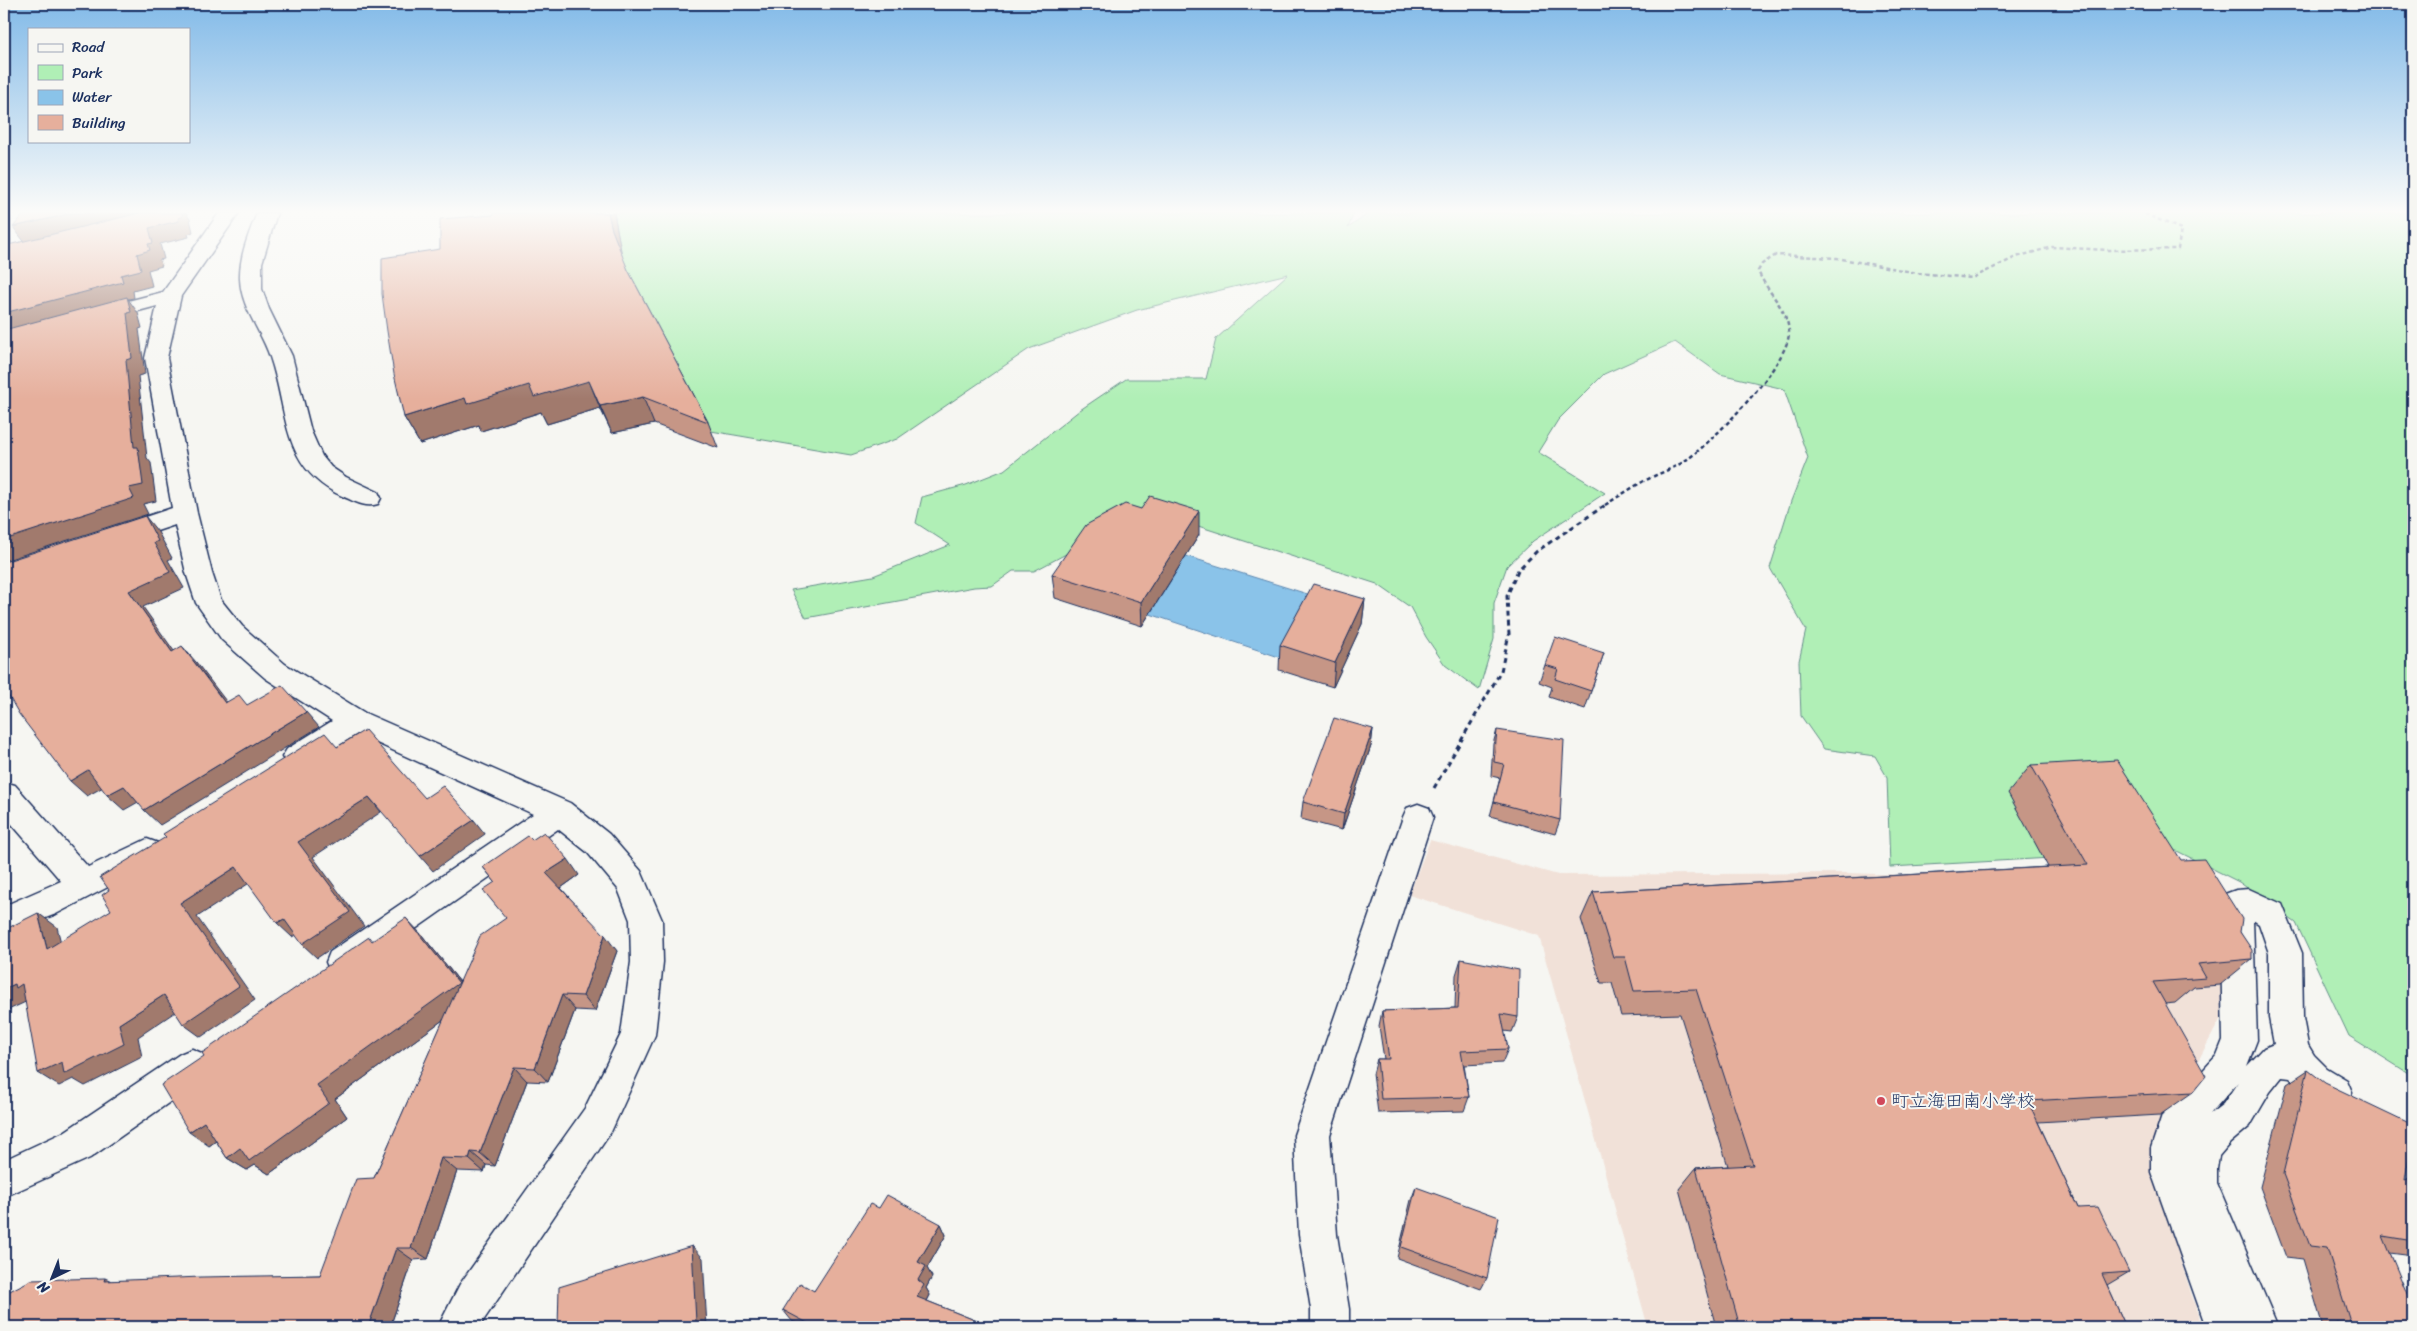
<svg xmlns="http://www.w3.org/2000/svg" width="2417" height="1331" viewBox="0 0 2417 1331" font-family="Sriracha,'Klee One',sans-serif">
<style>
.built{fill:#f1e1d8}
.green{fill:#b0efb6;stroke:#668f8a}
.water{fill:#8ac3e9;stroke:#5e88b1}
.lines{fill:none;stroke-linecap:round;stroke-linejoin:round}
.minor-casing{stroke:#1b2f5e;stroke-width:3}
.path-far1{stroke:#1b2f5e;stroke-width:2.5;stroke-dasharray:4 3;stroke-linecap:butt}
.path{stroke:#1b2f5e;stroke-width:3;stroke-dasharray:5 4;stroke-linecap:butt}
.minor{fill:#f6f6f2;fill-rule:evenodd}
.wall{fill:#c69686;stroke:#1b2f5e}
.shaded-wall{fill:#a17a6d;stroke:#1b2f5e}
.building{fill:#e6af9c;stroke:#1b2f5e}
.poi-dot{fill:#d1495b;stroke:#f6f6f2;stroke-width:2}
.labels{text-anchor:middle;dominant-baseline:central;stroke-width:4;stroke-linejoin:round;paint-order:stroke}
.near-poi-label{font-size:18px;fill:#1b2f5e;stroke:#f6f6f2;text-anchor:start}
</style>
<rect width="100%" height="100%" fill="#f6f6f2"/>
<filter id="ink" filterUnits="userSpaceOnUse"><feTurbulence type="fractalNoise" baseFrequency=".02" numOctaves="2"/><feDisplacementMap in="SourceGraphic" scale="10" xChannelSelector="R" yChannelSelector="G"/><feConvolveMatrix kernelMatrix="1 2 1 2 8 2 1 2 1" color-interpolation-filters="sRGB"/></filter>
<g filter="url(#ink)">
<polygon class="built" points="1430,840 1558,875 1846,873 2028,879 2221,907 2223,1014 2162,1129 2149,1162 2202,1327 1648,1327 1539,936 1409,895"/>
<polygon class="green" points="614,213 1354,213 1348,228 1369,213 2413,213 2413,1076 2349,1036 2296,923 2239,882 2177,851 1890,867 1887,777 1875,756 1824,749 1801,716 1799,661 1806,630 1770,568 1791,501 1808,458 1784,389 1720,374 1675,342 1604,374 1558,420 1538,452 1605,493 1533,541 1507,566 1494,603 1494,639 1479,690 1445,665 1426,637 1410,607 1377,584 1158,513 1081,546 1034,571 1013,571 992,586 974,587 806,618 791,590 873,576 950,545 916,523 922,497 966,485 1004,470 1080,410 1126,379 1206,379 1216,339 1288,274 1137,310 1029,349 897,439 851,455 711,431 638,297 622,256"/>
<polygon class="water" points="1186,556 1317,597 1285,659 1150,614"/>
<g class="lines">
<defs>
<g id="minor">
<polygon points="219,213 239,213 181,296 167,358 197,513 212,573 221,600 242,626 285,664 365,713 570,803 609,834 641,871 662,920 663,962 655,1035 650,1046 611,1132 479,1327 438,1327 460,1284 585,1108 621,1034 631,962 630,920 618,889 587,852 558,829 354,972 342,977 330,972 326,962 330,952 533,814 357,734 307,765 297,769 287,765 282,757 287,749 332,721 265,678 222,640 196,603 186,573 175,525 115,545 106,542 102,536 106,530 172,508 145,358 157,306 97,322 89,321 86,316 89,311 163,292"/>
<path d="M257 213H277L262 263V289L269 309 292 356 311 431 322 456 331 467 346 477 378 492 381 498 378 504C364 508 354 501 342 496 280 467 289 412 270 357 261 330 241 308 240 279 239 257 249 233 257 213Z"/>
<polygon points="4,782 15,785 88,867 147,839 158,843 162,852 158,861 56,914 4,934 4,906 61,881 4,815"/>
<polygon points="1418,804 1429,808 1433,817 1330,1135 1337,1235 1349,1309 1349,1327 1311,1327 1311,1309 1299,1235 1294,1135 1403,817 1407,808"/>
<path d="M2249 889 2282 904 2302 953 2303 1018 2308 1045 2314 1055 2327 1068 2347 1080 2352 1092 2347 1104 2335 1109 2303 1092 2290 1078 2282 1077 2270 1092 2250 1126 2230 1143 2219 1156 2217 1169V1183L2278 1327H2206L2151 1172V1148L2162 1115 2217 1055 2223 1040 2220 904 2225 894 2236 890ZM2253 920 2259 924 2269 953V1018L2274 1044 2264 1048 2247 1066 2257 1040ZM2238 1082 2223 1104 2210 1114Z"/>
<polygon points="192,1049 204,1054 209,1066 204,1078 90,1158 4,1197 4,1160 64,1132 180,1054"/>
</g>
</defs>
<use href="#minor" class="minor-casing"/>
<path class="path-far1" d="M1605 505C1618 497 1631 488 1644 481 1659 473 1676 468 1689 458 1714 440 1791 362 1789 331 1787 308 1767 292 1758 271L1762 264 1776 255 1837 258 1918 273 1972 278 2016 257 2052 247 2108 250 2178 249 2181 229 2143 213"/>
<polyline class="path" points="1434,788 1501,671 1509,634 1507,596 1518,570 1537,551 1607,504"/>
<use href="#minor" class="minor"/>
</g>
<g class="wall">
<polygon points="494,213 614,213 621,254 628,270 708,422 718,448 654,424 612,433 600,408 547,424 541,412 481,431 479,425 420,444 404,417 440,249 493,215"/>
<polygon points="1141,509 1199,535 1142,626 1055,598 1052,574"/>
<polygon points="1365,599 1362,624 1333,687 1279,670 1280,645"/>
<polygon points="1604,653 1585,709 1549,697 1552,687 1539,682 1545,665"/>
<polygon points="1373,729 1371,746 1342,830 1301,819 1303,802"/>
<polygon points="1497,730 1560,820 1555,834 1490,816 1500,778 1491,776 1493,744"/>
<polygon points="2031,765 2181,860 2240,932 2252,959 2220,985 2194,987 2175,1003 2165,1004 2193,1092 2160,1115 2038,1122 2078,1208 2129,1272 2107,1285 2126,1327 1716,1327 1679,1189 1696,1168 1728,1166 1680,1014 1621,1016 1612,983 1601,983 1581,919 1593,892 2048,867 2008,793"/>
<polygon points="532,840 579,875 561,888 617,951 595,1011 575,1010 548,1082 527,1081 495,1166 486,1165 484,1172 457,1171 428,1259 413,1260 390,1327 112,1281 320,1275 374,1178 444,1019 335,1099 347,1117 269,1174 255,1165 247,1170 227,1158 216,1141 209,1146 373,941 421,934 460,982 506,918 495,882 483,867"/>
<polygon points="1461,959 1518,1017 1512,1032 1504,1031 1508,1049 1502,1063 1464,1065 1469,1097 1464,1111 1378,1113 1373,1074 1377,1059 1384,1059 1379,1026 1382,1011 1455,1008 1456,975"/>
<polygon points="2308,1070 2405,1180 2413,1177 2413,1256 2390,1253 2413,1327 2323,1327 2303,1259 2286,1257 2260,1187 2287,1084"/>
<polygon points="1416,1187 1487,1278 1481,1289 1397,1258 1411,1200"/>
<polygon points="879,1208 941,1224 946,1235 927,1268 932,1277 926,1288 930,1295 927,1301 992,1327 804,1327 792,1321 783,1310 814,1291"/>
</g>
<g class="shaded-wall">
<polygon points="4,213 11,213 11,247 4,249"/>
<polygon points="73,213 151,213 26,244 13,227"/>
<polygon points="182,213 186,213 190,219 193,232 188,234 189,237 160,244 164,259 159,260 162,266 148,270 152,286 133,291 134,298 128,299 138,313 142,328 139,329 145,374 138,376 147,458 151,463 156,501 143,504 148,514 4,561 4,313 121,275 137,254 148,244 149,228 178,218"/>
<polygon points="608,213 614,213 622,256 612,230"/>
<polygon points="589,381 600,408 547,424 541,412 481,431 479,425 420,444 404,417 465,398 529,385"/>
<polygon points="643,397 654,424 612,433 600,406"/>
<polygon points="1199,511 1199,535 1142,626 1141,602"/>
<polygon points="145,516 158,532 172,558 168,560 184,588 143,607 186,668 172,652 129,591 154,543"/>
<polygon points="1365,599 1362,624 1333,687 1335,663"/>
<polygon points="182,646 196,662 239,718 225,703"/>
<polygon points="306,712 319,727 160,825 144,810"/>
<polygon points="1373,729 1371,746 1342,830 1344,814"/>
<polygon points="88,770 105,786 87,796 70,781"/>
<polygon points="124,786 140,801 124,810 107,795"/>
<polygon points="369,797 381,812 313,857 364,926 317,958 302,944 298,842"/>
<polygon points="474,820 485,834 433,871 420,856"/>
<polygon points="568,859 579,875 558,890 546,873"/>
<polygon points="236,867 251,882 197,917 255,1000 201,1037 183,1024 180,903"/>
<polygon points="38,913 57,927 66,963 47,949"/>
<polygon points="406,918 421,934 473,998 335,1099 347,1117 269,1174 255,1165 247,1170 227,1158 317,1085"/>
<polygon points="284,919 299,933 292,937 277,923"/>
<polygon points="605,935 617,951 595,1011 583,996"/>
<polygon points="15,984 22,984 32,999 4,1012 4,989"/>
<polygon points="164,995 181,1008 138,1037 142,1057 85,1086 73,1079 59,1086 38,1073 119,1024"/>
<polygon points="562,995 575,1010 548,1082 535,1068"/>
<polygon points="514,1067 527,1081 495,1166 480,1153"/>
<polygon points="204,1122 224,1135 209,1146 189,1132"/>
<polygon points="471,1152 486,1165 484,1172 469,1159"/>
<polygon points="441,1158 457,1171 428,1259 411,1248"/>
<polygon points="941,1224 946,1235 927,1268 932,1277 926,1288 930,1295 924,1307 917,1297 918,1262"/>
<polygon points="692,1246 703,1258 707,1327 678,1327"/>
<polygon points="396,1248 413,1260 390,1327 368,1327"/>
<polygon points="105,1278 129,1289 104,1281"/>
</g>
<g class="building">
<polygon points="25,213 73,213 13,227"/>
<polygon points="139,213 182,213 183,216 178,218 179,221 149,228 153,243 148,244 150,250 137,254 141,270 121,275 123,282 4,313 4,246"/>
<polygon points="494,213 608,213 612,230 628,270 708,422 643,397 600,406 589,381 534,397 529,385 467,404 465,398 404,417 394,374 387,331 382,294 382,258 440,249 440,219 493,215"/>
<polygon points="127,297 131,312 127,313 132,358 126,360 134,447 138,447 143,485 129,488 134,498 4,540 4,330"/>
<polygon points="1150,496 1199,511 1141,602 1052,574 1086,525 1125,504 1141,509"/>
<polygon points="145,516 158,541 154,543 170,572 129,591 172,652 182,646 225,703 239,695 247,705 282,685 306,712 144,810 124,786 107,795 88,770 70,781 19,714 4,688 4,562"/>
<polygon points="1313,584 1365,599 1335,663 1280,645"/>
<polygon points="1555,637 1604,653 1591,691 1555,679 1558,669 1545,665"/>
<polygon points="1334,718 1373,729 1344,814 1303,802"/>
<polygon points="365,730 425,798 443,786 474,820 420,856 369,797 298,842 350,912 302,944 284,919 277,923 236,867 180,903 239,986 183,1024 164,995 119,1024 124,1044 64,1074 62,1062 38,1073 22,984 16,988 15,984 4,989 4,930 38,913 47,949 111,910 102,895 109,890 100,877 166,837 163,834 325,733 337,747"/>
<polygon points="1497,730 1564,740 1560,820 1494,802 1504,764 1494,762"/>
<polygon points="2117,760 2181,860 2204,859 2242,919 2240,932 2252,950 2252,959 2198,964 2206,978 2153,982 2206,1076 2193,1092 2028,1101 2078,1208 2098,1207 2129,1272 2102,1274 2126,1327 1740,1327 1696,1168 1753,1165 1696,989 1634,991 1625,957 1613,957 1593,892 2088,865 2031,765"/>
<polygon points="544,832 568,859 546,873 605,935 583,996 562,995 535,1068 514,1067 480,1153 471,1152 469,1159 441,1158 411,1248 396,1248 368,1327 4,1327 4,1294 31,1280 105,1278 104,1281 201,1277 320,1275 356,1179 374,1178 480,936 506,918 483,890 495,882 483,867 528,836 532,840"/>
<polygon points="406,918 459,983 317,1085 329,1103 249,1161 240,1148 227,1158 204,1122 189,1132 161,1085 204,1056 202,1053 369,937 372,941"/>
<polygon points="1461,959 1519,970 1518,1017 1501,1014 1508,1049 1461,1051 1469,1097 1381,1099 1377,1059 1389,1059 1382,1011 1458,1008"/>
<polygon points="2308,1070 2325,1083 2407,1122 2413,1129 2413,1133 2405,1180 2413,1177 2413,1241 2383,1236 2413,1308 2413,1327 2338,1327 2336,1322 2351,1325 2327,1248 2310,1246 2283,1174"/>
<polygon points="1416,1187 1499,1217 1487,1278 1401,1247"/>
<polygon points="887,1195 941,1224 918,1262 926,1266 918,1280 924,1285 917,1297 992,1327 815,1327 783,1310 800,1283 814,1291 870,1204 879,1208"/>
<polygon points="692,1246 696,1322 678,1327 558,1327 559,1287"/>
</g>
</g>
<linearGradient id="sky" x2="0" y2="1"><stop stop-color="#82bae8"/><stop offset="0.53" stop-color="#fbfbf9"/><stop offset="1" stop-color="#fbfbf9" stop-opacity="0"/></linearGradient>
<rect width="2417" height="399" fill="url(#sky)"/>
<circle class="poi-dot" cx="1881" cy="1101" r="5"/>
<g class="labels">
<g class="near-poi-label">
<text x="1891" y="1101">町立海田南小学校</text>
</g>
</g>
<rect width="2417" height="1331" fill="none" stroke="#f6f6f2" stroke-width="20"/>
<rect x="10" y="10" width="2397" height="1311" fill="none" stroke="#1b2f5e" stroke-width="2" filter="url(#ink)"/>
<rect x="28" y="28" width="162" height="115" fill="#f6f6f2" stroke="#9ea6b7"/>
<rect x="38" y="44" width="25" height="8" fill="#f6f6f2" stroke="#9ea6b7"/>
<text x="72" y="52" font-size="15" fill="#1b2f5e">Road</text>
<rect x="38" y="65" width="25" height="15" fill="#b0efb6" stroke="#9ea6b7"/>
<text x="72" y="78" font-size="15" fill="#1b2f5e">Park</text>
<rect x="38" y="90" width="25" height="15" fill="#8ac3e9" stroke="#9ea6b7"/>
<text x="72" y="102" font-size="15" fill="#1b2f5e">Water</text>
<rect x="38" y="115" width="25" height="15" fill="#e6af9c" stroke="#9ea6b7"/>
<text x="72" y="128" font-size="15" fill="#1b2f5e">Building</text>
<g transform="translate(52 1278) rotate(223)" stroke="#f6f6f2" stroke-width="4" paint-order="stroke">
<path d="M0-4L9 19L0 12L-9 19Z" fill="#1b2f5e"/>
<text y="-8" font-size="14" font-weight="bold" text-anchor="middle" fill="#1b2f5e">N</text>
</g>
</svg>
